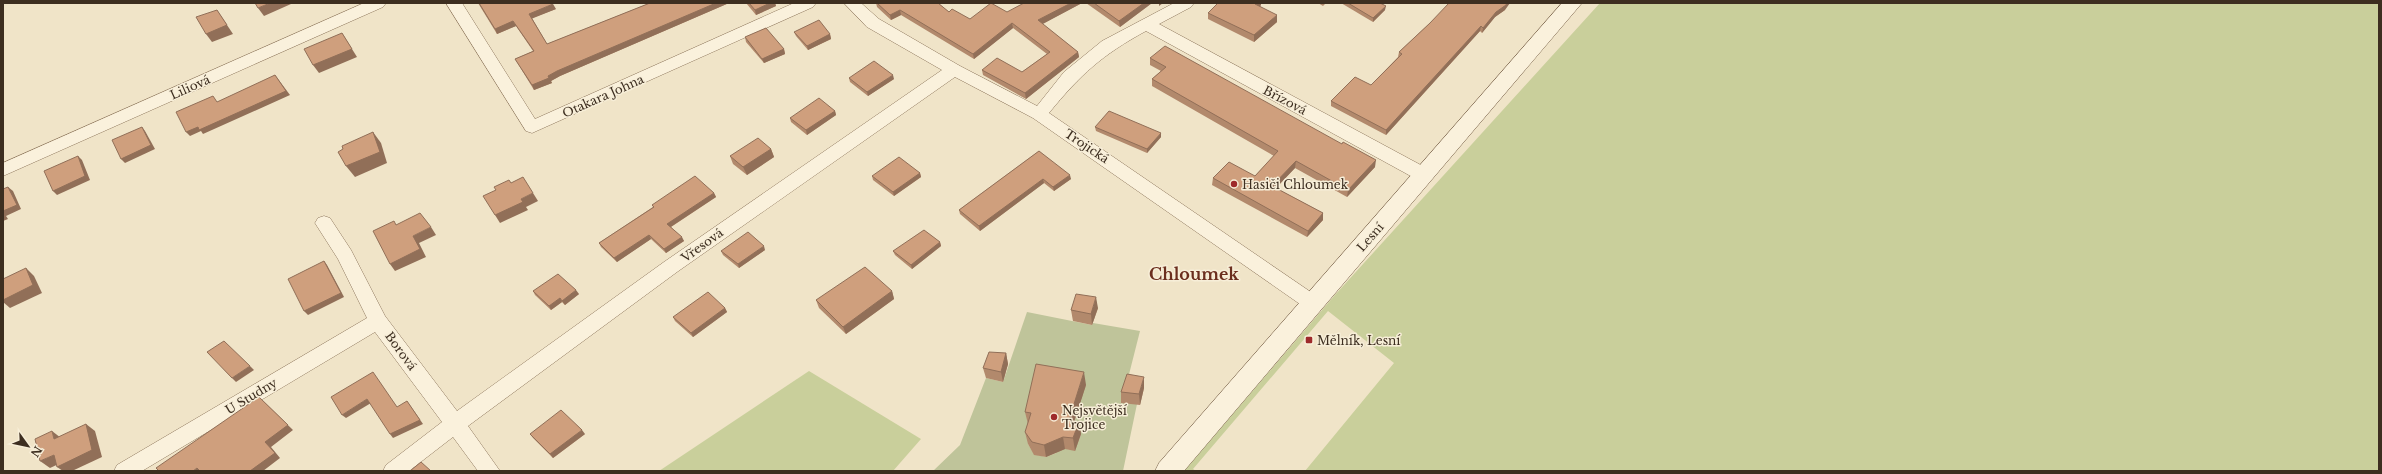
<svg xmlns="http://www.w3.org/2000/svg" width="2382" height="474" viewBox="0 0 2382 474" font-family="'Libre Baskerville',serif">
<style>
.green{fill:#c9cf9b}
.cemetery{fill:#bfc49a;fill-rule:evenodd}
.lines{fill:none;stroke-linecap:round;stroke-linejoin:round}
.street-casing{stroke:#8d765c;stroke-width:1}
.secondary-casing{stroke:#6f573f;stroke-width:1}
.street{fill:#faf1dc;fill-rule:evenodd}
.secondary{fill:#faf1dc;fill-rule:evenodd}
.wall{fill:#b2896c}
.shaded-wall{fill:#916f58}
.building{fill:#cf9f7d;stroke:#916f58}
.poi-dot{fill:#9e2a2b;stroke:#f7eed8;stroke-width:1.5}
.labels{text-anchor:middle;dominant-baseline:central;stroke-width:3;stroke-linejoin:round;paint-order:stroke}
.street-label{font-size:12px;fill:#3d2e20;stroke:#f7eed8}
.poi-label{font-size:12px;fill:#3d2e20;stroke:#f7eed8;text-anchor:start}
.district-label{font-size:16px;font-weight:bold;fill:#6b2e1e;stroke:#f7eed8}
</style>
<rect width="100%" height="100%" fill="#f0e4c8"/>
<g class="green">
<polygon points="1600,3 2379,3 2379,471 1305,471 1394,363 1328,311 1193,469 1196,471 1184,471 1334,296"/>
<polygon points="809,371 921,439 893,471 659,471"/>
</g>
<path class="cemetery" d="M1027 312 1092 325 1093 323 1140 331 1122 402 1137 404 1123 471H933L960 445 986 378 1003 382ZM1038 377 1086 385 1084 389H1082L1081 401H1078V410H1075L1073 416H1076L1075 420H1072L1070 426H1073L1071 432 1081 434 1075 450 1058 448 1056 453 1046 457 1034 454 1028 444 1034 425 1028 424 1033 413 1030 412 1031 409H1034V398H1036L1037 393 1035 392 1036 388H1038Z"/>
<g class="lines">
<defs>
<g id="street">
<polygon points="364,3 386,3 383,7 3,176 3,163"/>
<polygon points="446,3 462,3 535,119 794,3 816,3 813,7 532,133 526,131"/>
<path d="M844 3H861L879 19 960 66 1037 106 1064 72 1102 41 1174 3H1194L1191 7 1159 24 1430 170 1433 175 1430 180 1424 181 1418 180 1146 31C1102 55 1081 74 1049 113L1321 299 1323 304 1321 309 1314 312 1307 309 1033 118 955 77 677 272 468 426 500 471H478L453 437 409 471H383L386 465 442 422 375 332 142 471H114L117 465 367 318 338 259 315 223 318 218 324 216 330 218 351 250 385 316 457 411 664 262 942 70 867 27Z"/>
</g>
<polygon id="secondary" points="1562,3 1582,3 1184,471 1155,471 1159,463"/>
</defs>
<use href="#street" class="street-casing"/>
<use href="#secondary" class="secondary-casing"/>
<use href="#street" class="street"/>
<use href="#secondary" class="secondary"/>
</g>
<g class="wall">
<polygon points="478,3 556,9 532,18 547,44 650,3 729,3 560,76 551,81 552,83 534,90 515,59 533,51 516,26 497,34"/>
<polygon points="746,3 775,3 776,6 756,15"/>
<polygon points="876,3 938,3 949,12 970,19 1007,12 1082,3 1042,24 1078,52 1079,57 1026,99 983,75 982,70 1022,72 1047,54 1013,28 974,59 901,15 891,20 877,7"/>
<polygon points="1086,3 1152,3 1120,27"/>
<polygon points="1218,3 1261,3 1261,5 1260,6 1277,22 1254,42 1208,19 1208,13"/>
<polygon points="1318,3 1326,3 1323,6"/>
<polygon points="1341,3 1380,3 1385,10 1373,22"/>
<polygon points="1505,10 1495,17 1482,33 1480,31 1386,135 1331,106 1331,101 1371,85 1398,57 1399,52 1430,23"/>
<polygon points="794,32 830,34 831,39 808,50 796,36"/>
<polygon points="745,37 784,49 785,54 764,63 746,42"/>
<polygon points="1150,58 1375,167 1347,197 1295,168 1276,188 1323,213 1323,220 1307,237 1212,185 1213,178 1255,176 1274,156 1152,86 1152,79 1161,71 1150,65"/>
<polygon points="849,78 894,79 868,96 850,82"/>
<polygon points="835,111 836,115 807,135 791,122 790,118"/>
<polygon points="1095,127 1161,137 1147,153 1096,131"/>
<polygon points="771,149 774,157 747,175 733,164 730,156"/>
<polygon points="1039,151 1071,179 1054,191 1044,183 980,231 960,214 959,210"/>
<polygon points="920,173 921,177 894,196 873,180 872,176"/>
<polygon points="714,193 716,197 671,227 684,241 666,253 651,239 617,262 601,247 599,243 653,207 652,205"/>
<polygon points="940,242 941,246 912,269 895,255 893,251"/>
<polygon points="765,250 739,268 723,255 721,251"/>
<polygon points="533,291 579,294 565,305 562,302 551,310 535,295"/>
<polygon points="892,291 894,299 846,334 819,308 816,300"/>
<polygon points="725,308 727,312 693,337 675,321 673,317"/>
<polygon points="1098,308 1092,325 1073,321 1071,310"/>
<polygon points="1006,353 1008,364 1003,382 986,378 983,368"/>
<polygon points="1086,385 1074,421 1079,422 1081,434 1075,451 1065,449 1046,457 1034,455 1028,444 1025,432 1028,424 1025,412"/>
<polygon points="1144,388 1140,405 1121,403 1121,392"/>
<polygon points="530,434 585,434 553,458 533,438"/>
</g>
<g class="shaded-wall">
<polygon points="270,3 290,3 291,4 264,16 258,8"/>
<polygon points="716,3 729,3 560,76 551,81 552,83 534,90 532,85 557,71"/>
<polygon points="770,3 775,3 776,6 756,15 755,10"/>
<polygon points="1071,3 1082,3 1039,26 1038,20"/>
<polygon points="1144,3 1152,3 1120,27 1119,21"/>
<polygon points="1159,3 1163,3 1159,6"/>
<polygon points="1257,3 1261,3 1261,5 1255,11 1255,4"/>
<polygon points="1507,3 1510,3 1505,10 1495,17 1482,33 1483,28 1496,12"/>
<polygon points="553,4 556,9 531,19 529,14"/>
<polygon points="1386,6 1385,10 1373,22 1373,18"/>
<polygon points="217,10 233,34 212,42 206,34"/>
<polygon points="900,10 901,15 891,20 890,15"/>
<polygon points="1277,15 1277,22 1254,42 1254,35"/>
<polygon points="513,21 516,26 497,34 495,29"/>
<polygon points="1012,23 1013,28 974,59 973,54"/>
<polygon points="1481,26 1480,31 1386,135 1386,130"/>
<polygon points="342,33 357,57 319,73 313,65"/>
<polygon points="830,34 831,39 808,50 807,46"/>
<polygon points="784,49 785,54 764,63 762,59"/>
<polygon points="1078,52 1079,57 1026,99 1025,93"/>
<polygon points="275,75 290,95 203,134 201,131 190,136 186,132"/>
<polygon points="893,75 894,79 868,96 867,92"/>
<polygon points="835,111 836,115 807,135 806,130"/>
<polygon points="142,127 145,131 155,149 125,163 121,159"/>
<polygon points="373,132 381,143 387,163 355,177 346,166"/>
<polygon points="1161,133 1161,137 1147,153 1147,149"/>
<polygon points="771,149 774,157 747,175 743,167"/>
<polygon points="78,156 82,160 90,180 57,195 53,191"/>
<polygon points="1376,160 1375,167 1347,197 1348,190"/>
<polygon points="1296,161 1295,168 1272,192 1272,186"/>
<polygon points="920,173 921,177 894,196 893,192"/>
<polygon points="1070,175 1071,179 1054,191 1053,187"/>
<polygon points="1043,179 1044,183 980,231 979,226"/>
<polygon points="8,187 13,191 21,209 6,216 8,219 3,221 3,211"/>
<polygon points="533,193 538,201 526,207 528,210 500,223 495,215 521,199"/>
<polygon points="714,193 716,197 669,228 667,224"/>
<polygon points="1323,213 1323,220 1307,237 1308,231"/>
<polygon points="431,227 436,235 419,243 426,257 395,271 390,264 413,236"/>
<polygon points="649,235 651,239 617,262 614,258"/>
<polygon points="682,237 684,241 666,253 664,249"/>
<polygon points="940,242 941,246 912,269 911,265"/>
<polygon points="764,246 765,250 739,268 738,264"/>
<polygon points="324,261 327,265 344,297 308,315 304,311"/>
<polygon points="26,268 34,276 42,293 10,308 3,302 3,300"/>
<polygon points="576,290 579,294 565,305 562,301"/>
<polygon points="892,291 894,299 846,334 843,327"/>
<polygon points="1096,297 1098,308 1092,325 1091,314"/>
<polygon points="560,298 562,302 551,310 549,306"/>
<polygon points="725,308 727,312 693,337 691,333"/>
<polygon points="1006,353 1008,364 1003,382 1001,372"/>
<polygon points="250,366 254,370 236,382 232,378"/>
<polygon points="1084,372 1086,385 1071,432 1069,420"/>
<polygon points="1144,377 1144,388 1140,405 1139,394"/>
<polygon points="259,397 293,430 271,447 280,458 263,471 250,471 265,442"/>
<polygon points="367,399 371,403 346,418 342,415"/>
<polygon points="407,401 423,424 393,438 390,434"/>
<polygon points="1079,422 1081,434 1075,451 1073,438"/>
<polygon points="86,424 95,431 102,457 72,471 63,471 57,467"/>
<polygon points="582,430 585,434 553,458 550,454"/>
<polygon points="52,431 61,438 54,439"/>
<polygon points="1063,437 1065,449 1046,457 1044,445"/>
<polygon points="54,455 63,462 50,468 40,461"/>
<polygon points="197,468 200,471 193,471"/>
</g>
<g class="building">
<polygon points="255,3 270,3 258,8"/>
<polygon points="479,3 553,3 553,4 529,14 547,44 650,3 716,3 557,71 548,76 549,78 532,85 515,59 534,51 513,21 495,29"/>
<polygon points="749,3 770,3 755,10"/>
<polygon points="877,3 938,3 949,12 952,9 970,19 991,3 1007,12 1024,3 1071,3 1038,20 1078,52 1025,93 982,70 997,58 1022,72 1050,52 1012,23 973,54 900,10 890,15"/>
<polygon points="1094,3 1144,3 1119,21"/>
<polygon points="1218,3 1257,3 1255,4 1277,15 1254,35 1208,13"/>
<polygon points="1348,3 1380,3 1386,6 1373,18"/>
<polygon points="1449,3 1507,3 1506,5 1496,12 1483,28 1481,26 1386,130 1331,101 1355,77 1371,85 1402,54 1399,52 1430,23"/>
<polygon points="217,10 227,25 206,34 196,17"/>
<polygon points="819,20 830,34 807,46 794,32"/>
<polygon points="766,28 784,49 762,59 745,37"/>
<polygon points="342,33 352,49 313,65 304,49"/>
<polygon points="1165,46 1342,144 1343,142 1376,160 1348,190 1296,161 1272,186 1323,213 1308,231 1213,178 1229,162 1255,176 1278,151 1152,79 1166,67 1150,58"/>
<polygon points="874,61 893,75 867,92 849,78"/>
<polygon points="275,75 286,91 199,130 198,127 186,132 176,112 213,96 217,102"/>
<polygon points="819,98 835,111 806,130 790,118"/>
<polygon points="1109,111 1161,133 1147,149 1095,127"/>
<polygon points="142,127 151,145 121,159 112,140"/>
<polygon points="373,132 380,152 346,166 338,152 343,149 342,146"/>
<polygon points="758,138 771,149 743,167 730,156"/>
<polygon points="1039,151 1070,175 1053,187 1043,179 979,226 959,210"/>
<polygon points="78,156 85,176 53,191 44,171"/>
<polygon points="899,157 920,173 893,192 872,176"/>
<polygon points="695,176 714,193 667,224 682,237 664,249 649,235 614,258 599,243 654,207 652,205"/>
<polygon points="523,177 533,193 521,199 523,202 495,215 483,196 496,190 494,187 509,180 511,183"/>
<polygon points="8,187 17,205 3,211 3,189"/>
<polygon points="420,213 431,227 413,236 420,249 390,264 373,231 394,221 396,225"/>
<polygon points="924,230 940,242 911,265 893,251"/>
<polygon points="748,232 764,246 738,264 721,251"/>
<polygon points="324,261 341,293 304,311 288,279"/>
<polygon points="865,267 892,291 843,327 816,300"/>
<polygon points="26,268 33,285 3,300 3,279"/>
<polygon points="558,274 576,290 562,301 560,298 549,306 533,291"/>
<polygon points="708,292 725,308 691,333 673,317"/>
<polygon points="1076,294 1096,297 1091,314 1071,310"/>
<polygon points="224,341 250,366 232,378 207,352"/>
<polygon points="989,352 1006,353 1001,372 983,368"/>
<polygon points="1036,364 1084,372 1069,420 1079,422 1073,438 1063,437 1044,445 1032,442 1025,432 1031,413 1025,412"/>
<polygon points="373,372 397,407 407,401 420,420 390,434 367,399 342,415 331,397"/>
<polygon points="1127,374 1144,377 1139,394 1121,392"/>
<polygon points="259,397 288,425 265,442 275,453 250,471 200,471 197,468 193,471 159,471 156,468"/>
<polygon points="561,410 582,430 550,454 530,434"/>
<polygon points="86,424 92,450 57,467 54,455 40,461 35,439 52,431 54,439"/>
<polygon points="421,462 431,471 410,471"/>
</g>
<g class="poi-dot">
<circle cx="1234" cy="184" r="4"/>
<rect x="1305" y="336" width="8" height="8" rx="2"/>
<circle cx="1054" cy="417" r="4"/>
</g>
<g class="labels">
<g class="street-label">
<text transform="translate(190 87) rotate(-24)">Liliová</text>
<text transform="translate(603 96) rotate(-24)">Otakara Johna</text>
<text transform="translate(1285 100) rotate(28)">Břízová</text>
<text transform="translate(1087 146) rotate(34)">Trojická</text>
<text transform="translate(1370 237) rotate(-49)">Lesní</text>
<text transform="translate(702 245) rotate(-36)">Vřesová</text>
<text transform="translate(401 351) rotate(54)">Borová</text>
<text transform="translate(251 396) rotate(-31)">U Studny</text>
</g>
<g class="poi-label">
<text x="1242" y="184">Hasiči Chloumek</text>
<text x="1317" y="340">Mělník, Lesní</text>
<text x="1062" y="410">Nejsvětější<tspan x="1062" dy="14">Trojice</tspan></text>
</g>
<g class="district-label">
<text x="1194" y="274">Chloumek</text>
</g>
</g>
<rect width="2382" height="474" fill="none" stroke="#3d2e20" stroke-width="8"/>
<g transform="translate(28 446) rotate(123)" stroke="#f7eed8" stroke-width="3" paint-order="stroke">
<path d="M0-3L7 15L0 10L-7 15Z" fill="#3d2e20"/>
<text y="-6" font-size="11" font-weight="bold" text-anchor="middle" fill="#3d2e20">N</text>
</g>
</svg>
